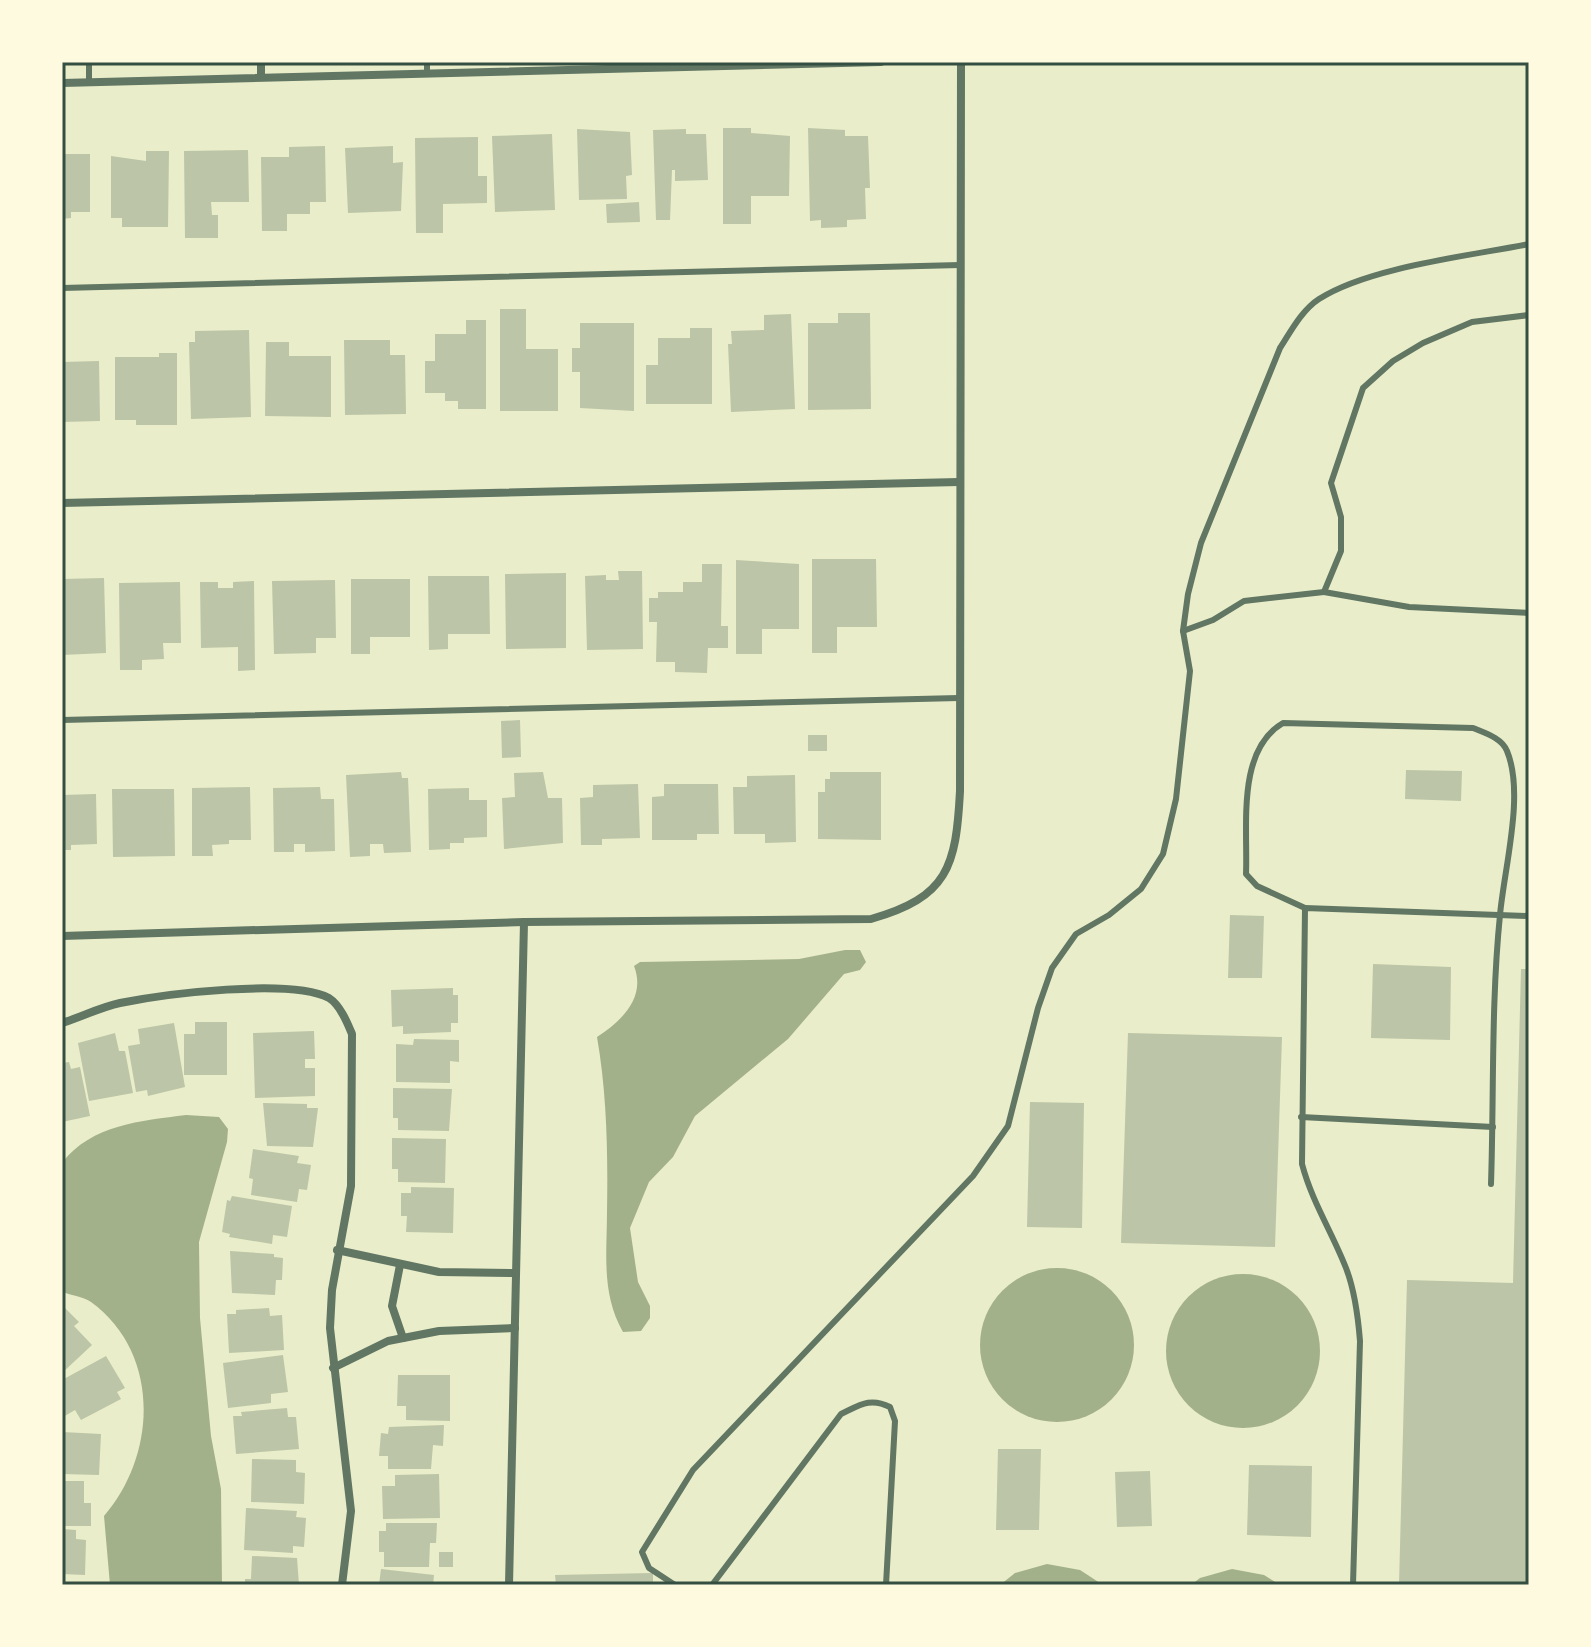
<svg xmlns="http://www.w3.org/2000/svg" width="1591" height="1647" viewBox="0 0 1591 1647" font-family="Merriweather,serif">
<style>
.water{fill:#a3b18a}
.building{fill:#bcc5a7}
.lines{fill:none;stroke-linecap:round;stroke-linejoin:round}
.service{stroke:#617663;stroke-width:6}
.minor{stroke:#617663;stroke-width:8}
.neatline{fill:none;stroke:#344e41;stroke-width:3}
</style>
<rect width="100%" height="100%" fill="#e9edc9"/>
<g class="water">
<path d="M845 950H860L866 962 860 970 844 974 788 1039 695 1116 673 1157 649 1182 630 1228 638 1282 650 1306V1318L641 1331 623 1332C601 1293 607 1254 607 1211 608 1154 607 1094 597 1037 623 1020 646 997 634 966L640 962 799 959Z"/>
<path d="M186 1115 219 1117 228 1129 227 1142 199 1242 200 1318 211 1436 221 1489 222 1585H110L104 1516C157 1455 161 1353 91 1302 84 1297 71 1295 62 1292V1163C92 1124 141 1121 186 1115Z"/>
<circle cx="1057" cy="1345" r="77"/>
<circle cx="1243" cy="1351" r="77"/>
<polygon points="1047,1564 1080,1570 1103,1585 1000,1585 1015,1573"/>
<polygon points="1232,1569 1264,1575 1280,1585 1191,1585 1200,1578"/>
</g>
<g class="building">
<polygon points="723,128 751,128 751,133 790,136 789,196 751,196 751,224 723,224"/>
<polygon points="808,128 845,130 845,136 868,136 870,188 865,188 866,219 847,220 847,227 821,228 821,220 810,221"/>
<polygon points="577,129 630,132 632,175 626,176 627,199 579,200"/>
<polygon points="686,129 686,134 706,134 708,180 675,181 675,170 672,170 670,220 656,220 653,130"/>
<polygon points="552,134 555,210 495,212 492,136"/>
<polygon points="478,137 478,176 487,176 487,203 443,204 443,233 416,233 415,138"/>
<polygon points="325,146 326,202 310,202 310,214 287,214 287,231 262,231 261,157 289,157 289,147"/>
<polygon points="393,146 393,163 403,162 401,211 348,213 345,148"/>
<polygon points="248,150 249,202 211,202 212,215 218,215 218,238 185,238 184,151"/>
<polygon points="146,151 169,151 168,227 122,227 122,218 111,218 111,156 146,161"/>
<polygon points="62,154 90,154 90,212 71,212 71,218 62,219"/>
<polygon points="639,202 640,222 607,223 606,204"/>
<polygon points="500,309 526,309 526,349 558,349 558,411 500,411"/>
<polygon points="838,313 870,313 871,409 808,410 808,323 838,323"/>
<polygon points="791,314 795,409 731,412 728,344 732,344 731,331 764,330 764,315"/>
<polygon points="466,320 486,320 486,409 458,409 458,401 445,401 445,393 425,393 425,361 435,361 435,334 466,334"/>
<polygon points="580,323 634,323 634,411 580,408 580,372 572,372 572,348 580,348"/>
<polygon points="690,328 712,328 712,404 646,404 646,365 658,365 658,338 690,338"/>
<polygon points="249,330 251,417 191,419 189,342 195,342 195,331"/>
<polygon points="344,340 390,340 390,355 405,355 406,414 345,415"/>
<polygon points="266,342 289,342 289,356 331,356 331,417 265,416"/>
<polygon points="159,353 177,353 177,425 136,425 136,420 115,420 115,357 159,357"/>
<polygon points="99,361 100,421 62,422 62,362"/>
<polygon points="812,559 876,559 877,627 837,627 837,653 812,653"/>
<polygon points="736,560 799,564 799,629 762,629 762,654 736,654"/>
<polygon points="702,564 722,564 721,626 728,626 728,648 708,648 707,673 675,672 675,662 656,662 657,622 649,622 649,598 658,598 658,592 683,592 683,582 702,582"/>
<polygon points="618,571 642,571 643,649 587,650 585,576 606,575 606,580 619,580"/>
<polygon points="566,573 566,648 506,649 505,574"/>
<polygon points="428,576 489,576 490,634 448,634 448,649 429,650"/>
<polygon points="104,578 106,653 62,655 62,579"/>
<polygon points="351,579 410,579 410,637 370,637 370,654 351,654"/>
<polygon points="335,580 336,638 316,638 316,653 274,654 272,581"/>
<polygon points="254,581 255,670 238,671 238,647 201,648 200,582 218,582 218,588 233,588 233,582"/>
<polygon points="180,582 181,643 163,643 164,659 142,660 142,670 120,670 119,583"/>
<polygon points="520,720 521,757 502,758 501,721"/>
<rect x="808" y="735" width="19" height="16"/>
<polygon points="1406,770 1462,771 1461,801 1405,799"/>
<polygon points="401,772 402,778 408,778 411,852 384,853 383,844 370,844 370,856 350,857 346,775"/>
<polygon points="543,772 548,798 562,798 563,843 504,849 502,798 515,797 514,773"/>
<polygon points="830,772 881,772 881,840 818,839 818,792 825,792 825,779 830,779"/>
<polygon points="795,775 796,842 765,843 765,834 734,834 733,787 747,787 747,776"/>
<polygon points="638,784 640,838 602,839 602,845 581,845 580,798 593,797 593,785"/>
<polygon points="664,784 718,784 719,834 697,834 697,840 652,840 652,797 664,796"/>
<polygon points="250,787 251,840 229,840 229,844 212,845 213,856 192,856 192,788"/>
<polygon points="320,787 321,799 334,799 335,851 305,852 305,844 294,844 294,852 274,852 273,788"/>
<polygon points="469,788 469,800 487,800 487,837 464,838 464,843 450,843 450,849 429,850 428,789"/>
<polygon points="112,789 174,789 175,856 113,857"/>
<polygon points="96,794 97,844 71,845 71,850 62,850 62,795"/>
<polygon points="1230,915 1264,916 1262,978 1228,978"/>
<polygon points="1373,964 1451,967 1450,1040 1371,1038"/>
<polygon points="1521,969 1529,969 1529,1585 1399,1585 1407,1280 1513,1283"/>
<polygon points="453,988 453,995 458,995 458,1023 451,1023 451,1032 403,1034 403,1026 392,1027 391,990"/>
<polygon points="195,1022 227,1022 227,1075 184,1075 184,1034 195,1034"/>
<polygon points="174,1023 185,1087 148,1096 147,1090 136,1092 128,1046 140,1044 138,1029"/>
<polygon points="314,1031 315,1059 305,1059 305,1068 315,1068 315,1096 255,1098 253,1033"/>
<polygon points="115,1033 119,1051 125,1051 133,1093 89,1101 78,1043"/>
<polygon points="1128,1033 1282,1037 1275,1247 1121,1243"/>
<polygon points="414,1039 459,1040 459,1062 450,1061 450,1083 396,1082 396,1044 413,1045"/>
<polygon points="69,1062 71,1069 80,1067 90,1116 62,1122 62,1063"/>
<polygon points="393,1088 452,1089 449,1131 398,1130 398,1118 393,1118"/>
<polygon points="1030,1102 1084,1103 1082,1228 1027,1227"/>
<polygon points="263,1103 307,1104 307,1108 318,1108 313,1147 267,1146"/>
<polygon points="392,1138 446,1139 445,1183 398,1182 398,1169 392,1169"/>
<polygon points="253,1149 299,1156 297,1163 311,1165 307,1190 299,1189 297,1202 251,1195 253,1179 249,1178"/>
<polygon points="411,1187 454,1188 453,1233 406,1232 407,1216 401,1216 401,1193 411,1193"/>
<polygon points="232,1196 292,1206 287,1237 273,1235 272,1244 229,1237 230,1234 222,1232 227,1200 230,1201"/>
<polygon points="230,1251 274,1254 274,1257 283,1258 282,1280 276,1280 275,1295 232,1293"/>
<polygon points="64,1307 79,1322 74,1326 92,1345 62,1373"/>
<polygon points="269,1308 270,1316 282,1315 284,1350 229,1353 227,1314 236,1314 236,1310"/>
<polygon points="283,1355 288,1392 271,1394 271,1403 228,1408 223,1363"/>
<polygon points="106,1356 125,1388 117,1392 121,1399 81,1420 75,1410 63,1417 62,1380"/>
<polygon points="398,1375 450,1375 450,1421 406,1420 406,1406 397,1406"/>
<polygon points="287,1408 288,1417 296,1417 299,1449 236,1454 233,1416 242,1416 241,1412"/>
<polygon points="444,1425 443,1446 433,1445 431,1469 388,1469 388,1456 379,1456 381,1433 388,1434 389,1427"/>
<polygon points="62,1432 101,1434 99,1475 62,1474"/>
<polygon points="998,1449 1041,1449 1039,1530 996,1530"/>
<polygon points="252,1459 296,1460 296,1472 305,1473 304,1504 251,1502"/>
<polygon points="1249,1465 1312,1466 1311,1537 1247,1535"/>
<polygon points="1150,1471 1152,1526 1117,1527 1115,1472"/>
<polygon points="439,1474 440,1518 383,1519 382,1486 395,1486 395,1475"/>
<polygon points="62,1481 84,1481 84,1503 91,1503 91,1526 62,1526"/>
<polygon points="246,1508 297,1511 296,1517 306,1518 304,1547 293,1546 293,1553 244,1550"/>
<polygon points="386,1523 437,1523 436,1543 430,1543 429,1567 384,1567 384,1552 379,1552 379,1531 386,1531"/>
<polygon points="62,1529 76,1530 76,1539 86,1540 85,1575 62,1574"/>
<rect x="439" y="1552" width="14" height="15"/>
<polygon points="252,1556 297,1558 299,1585 245,1585 245,1579 251,1579"/>
<polygon points="381,1569 434,1575 433,1585 379,1585"/>
<polygon points="653,1573 653,1585 556,1585 555,1575"/>
</g>
<g class="lines">
<g class="service">
<polyline points="427,73 427,62"/>
<polyline points="89,83 89,62"/>
<polyline points="62,288 960,265"/>
<polyline points="1324,592 1409,607 1529,613"/>
<polyline points="1183,631 1213,620 1244,601 1324,592 1341,551 1341,517 1331,483 1363,388 1393,361 1423,343 1472,322 1529,315"/>
<polyline points="62,720 959,698"/>
<path d="M1305 908 1257 886 1246 874C1248 828 1236 750 1283 723L1473 728C1485 733 1502 738 1507 751 1525 794 1504 869 1500 915 1491 1003 1494 1095 1491 1184"/>
<polyline points="1301,1117 1493,1127"/>
<path d="M675 1585 649 1568 642 1552 693 1470 973 1176 1008 1126 1038 1008 1052 968 1076 934 1109 915 1141 889 1163 854 1176 799 1190 671 1183 631 1188 594 1201 543 1280 348C1291 331 1302 310 1319 299 1369 267 1469 256 1529 244"/>
<path d="M712 1585 841 1414C860 1405 870 1397 890 1407L895 1421 886 1585"/>
<path d="M1353 1585 1360 1341C1358 1316 1355 1291 1346 1268 1332 1232 1312 1202 1302 1164L1305 908 1529 916"/>
</g>
<g class="minor">
<polyline points="261,77 261,62"/>
<polyline points="62,83 881,62"/>
<polyline points="62,503 959,482"/>
<path d="M62 936 524 922 871 919C948 897 956 867 960 791L961 62"/>
<path d="M62 1023C81 1017 101 1007 120 1003 165 994 290 978 329 998 340 1005 347 1022 352 1034L351 1186 332 1290 330 1328 351 1511 342 1585"/>
<polyline points="337,1250 439,1272 516,1273"/>
<polyline points="400,1265 392,1306 403,1338"/>
<polyline points="333,1368 388,1341 439,1331 515,1328"/>
<polyline points="509,1585 524,922"/>
</g>
</g>
<rect width="1591" height="1647" fill="none" stroke="#fefae0" stroke-width="128"/>
<rect x="64" y="64" width="1463" height="1519" class="neatline"/>
</svg>
